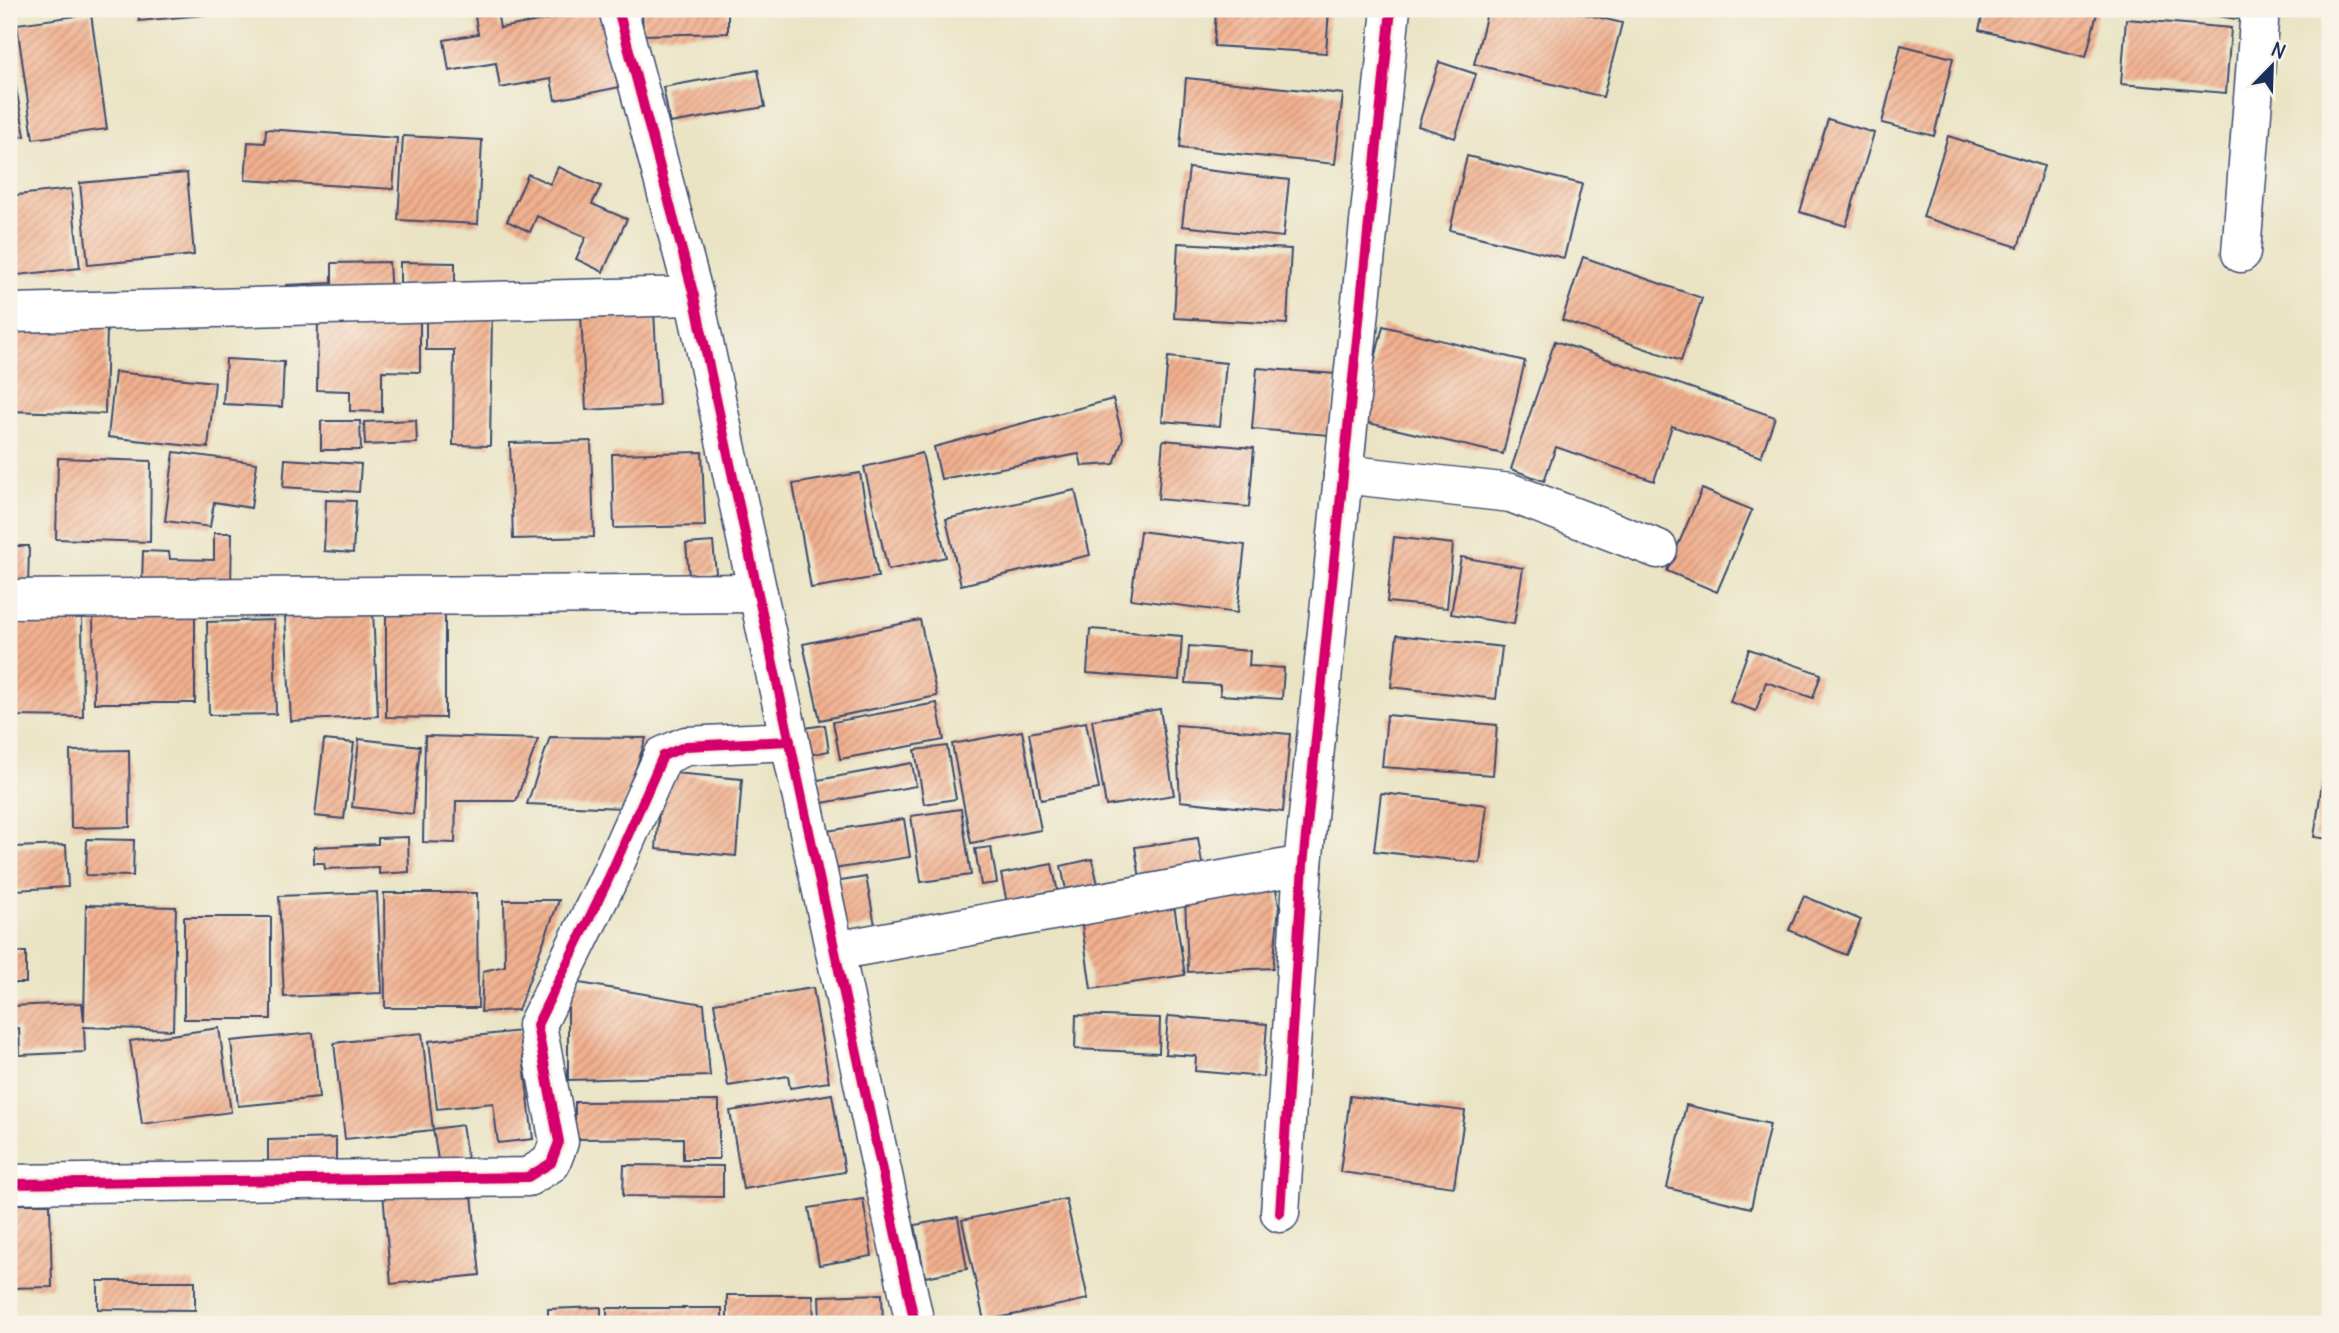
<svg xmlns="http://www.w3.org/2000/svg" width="2339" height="1333" viewBox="0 0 2339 1333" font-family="Delius,sans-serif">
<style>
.building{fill:url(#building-hatch)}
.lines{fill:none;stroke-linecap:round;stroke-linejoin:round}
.minor-casing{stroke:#3a4a6d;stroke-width:41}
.minor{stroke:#fff;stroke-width:38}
.cycleway-casing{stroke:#f7f3e8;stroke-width:15}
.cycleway{stroke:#d6006c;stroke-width:10}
</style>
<defs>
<pattern id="building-hatch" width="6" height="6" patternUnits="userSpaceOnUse" patternTransform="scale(1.75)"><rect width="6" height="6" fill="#f2b08e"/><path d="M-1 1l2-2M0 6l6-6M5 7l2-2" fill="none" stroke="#c39077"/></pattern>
</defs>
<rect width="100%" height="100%" fill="#f7f3e8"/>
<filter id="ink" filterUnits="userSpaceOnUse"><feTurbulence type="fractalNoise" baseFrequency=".0143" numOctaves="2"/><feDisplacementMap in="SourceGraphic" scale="14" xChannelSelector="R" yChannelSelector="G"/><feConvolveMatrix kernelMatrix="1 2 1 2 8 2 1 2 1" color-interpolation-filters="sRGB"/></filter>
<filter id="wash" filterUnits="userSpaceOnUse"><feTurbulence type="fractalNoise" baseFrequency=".00686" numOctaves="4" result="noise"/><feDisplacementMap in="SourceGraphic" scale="28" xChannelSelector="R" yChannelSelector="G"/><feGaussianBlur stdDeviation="1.57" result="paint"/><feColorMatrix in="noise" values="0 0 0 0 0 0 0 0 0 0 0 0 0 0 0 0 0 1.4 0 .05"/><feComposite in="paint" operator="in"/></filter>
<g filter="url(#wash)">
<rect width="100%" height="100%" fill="#eae4c5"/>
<g id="blocks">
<g class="building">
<polygon points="138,9 223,9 224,13 139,21"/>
<polygon points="605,9 620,87 555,100 551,79 500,88 496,63 449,71 444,40 478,34 475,16 497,12 500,28"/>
<polygon points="642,9 728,9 728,33 643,35"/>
<polygon points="1216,9 1329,9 1326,53 1214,46"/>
<polygon points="1488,9 1564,9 1622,23 1603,97 1474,64"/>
<polygon points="1984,9 2098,9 2086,57 1979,30"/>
<polygon points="2174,9 2238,9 2237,19"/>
<polygon points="91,14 107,129 33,139 17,24"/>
<polygon points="2126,19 2231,28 2226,93 2121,84"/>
<polygon points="1901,45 1953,58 1934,136 1882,123"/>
<polygon points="9,51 25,136 9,139"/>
<polygon points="1439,62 1476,74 1455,138 1418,126"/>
<polygon points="758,70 765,107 670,123 663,87"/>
<polygon points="1186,78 1343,94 1335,164 1180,148"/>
<polygon points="1828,119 1874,133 1846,226 1800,212"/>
<polygon points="266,129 397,138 393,189 245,180 248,142 265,143"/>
<polygon points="403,136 482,140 478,224 398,220"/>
<polygon points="1948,136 2044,166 2018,247 1923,217"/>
<polygon points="1467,156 1582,184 1564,258 1450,230"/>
<polygon points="558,167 601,186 592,204 627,219 603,272 576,259 586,237 537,216 530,232 507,221 528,174 550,184"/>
<polygon points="1189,168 1289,180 1283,237 1182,226"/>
<polygon points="187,173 194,255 88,265 80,183"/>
<polygon points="71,189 80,268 9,276 9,196"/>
<polygon points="1178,243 1291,249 1287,324 1174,318"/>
<polygon points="1583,257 1702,298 1681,361 1562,320"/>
<polygon points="389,262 391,298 286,301 286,285 332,283 332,263"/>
<polygon points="400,262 455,263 455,288 400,287"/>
<polygon points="654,311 659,406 586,410 581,314"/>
<polygon points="426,315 492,316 490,446 453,445 454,350 426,350"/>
<polygon points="318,317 420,319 420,372 382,371 382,412 350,411 350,391 317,390"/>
<polygon points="9,323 107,326 105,414 9,411"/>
<polygon points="1383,326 1525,361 1503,454 1360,421"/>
<polygon points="1555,341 1775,417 1761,457 1672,426 1654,481 1556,447 1544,481 1511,469"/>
<polygon points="1168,357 1226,363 1220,426 1162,421"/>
<polygon points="226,359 284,362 282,407 223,404"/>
<polygon points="1257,368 1336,374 1330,435 1252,429"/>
<polygon points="115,372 215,382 208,448 108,437"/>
<polygon points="1113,399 1123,438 1114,464 1082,466 1079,454 941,479 934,447"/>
<polygon points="416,420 417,443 365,445 364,422"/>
<polygon points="321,421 360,421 361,450 321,450"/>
<polygon points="1163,440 1254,448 1249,507 1158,499"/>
<polygon points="591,441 594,537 513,539 510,443"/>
<polygon points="174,452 257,463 251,508 214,502 210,527 165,521"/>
<polygon points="702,452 705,526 614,528 612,454"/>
<polygon points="922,453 946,557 888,570 864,467"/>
<polygon points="58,458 151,461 150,542 56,539"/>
<polygon points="285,459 361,464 359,492 283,487"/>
<polygon points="860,473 878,577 811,588 793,484"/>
<polygon points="1702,489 1752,510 1717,592 1667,571"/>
<polygon points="1075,490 1090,555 961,585 946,519"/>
<polygon points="326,500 356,501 353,553 324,551"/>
<polygon points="1140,531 1245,545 1237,613 1131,599"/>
<polygon points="214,533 232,533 231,585 142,583 143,551 169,552 170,559 214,560"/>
<polygon points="1394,537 1453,544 1447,608 1387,602"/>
<polygon points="713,542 716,573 689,576 686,544"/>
<polygon points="9,546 29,546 28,589 9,589"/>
<polygon points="1461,557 1523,568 1514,624 1451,614"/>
<polygon points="386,607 445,608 445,718 386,717"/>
<polygon points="373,611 378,716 291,721 285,615"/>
<polygon points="93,614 195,614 195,703 94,703"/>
<polygon points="12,617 82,617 83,717 12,716"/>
<polygon points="274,620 276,714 209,715 207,622"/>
<polygon points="920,620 937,696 820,720 803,644"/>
<polygon points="1090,629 1182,636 1179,680 1087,673"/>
<polygon points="1397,635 1502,647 1496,699 1391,687"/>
<polygon points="1189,646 1250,651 1249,666 1284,668 1282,699 1220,695 1220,685 1186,683"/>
<polygon points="1749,649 1821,674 1813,698 1766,682 1756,711 1730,702"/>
<polygon points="937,703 944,740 840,759 833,722"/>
<polygon points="1160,709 1174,795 1106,806 1092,720"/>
<polygon points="1387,715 1497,725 1493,775 1382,767"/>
<polygon points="1086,722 1099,789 1041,800 1029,733"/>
<polygon points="825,725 829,751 803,756 798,729"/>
<polygon points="1176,725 1290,734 1283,812 1180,801"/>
<polygon points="1022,731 1041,830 971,843 952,744"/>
<polygon points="425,736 538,739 516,801 456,801 455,843 423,842"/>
<polygon points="550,737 646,738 623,808 527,804"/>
<polygon points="359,739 420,746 413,814 352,807"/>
<polygon points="324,740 354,743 344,819 315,816"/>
<polygon points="947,746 956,799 924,804 915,750"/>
<polygon points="2327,749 2330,749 2330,839 2314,837"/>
<polygon points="129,750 130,827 71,828 70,751"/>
<polygon points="912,763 916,786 811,805 807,782"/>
<polygon points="662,772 742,779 736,856 656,849"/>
<polygon points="1381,793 1487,805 1480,863 1374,851"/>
<polygon points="961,809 971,875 921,882 911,816"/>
<polygon points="904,819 910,857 827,870 820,832"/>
<polygon points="408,837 409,872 379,874 379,867 325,869 324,863 314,863 314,847 378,844 378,838"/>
<polygon points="1198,838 1203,870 1140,879 1135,847"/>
<polygon points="87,839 134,840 133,876 86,875"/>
<polygon points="66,845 68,887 15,890 14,847"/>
<polygon points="991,847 997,883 981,885 975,849"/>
<polygon points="1092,859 1098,884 1066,890 1061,866"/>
<polygon points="1052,864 1058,893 1007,903 1001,874"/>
<polygon points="866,877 875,925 837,931 829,883"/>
<polygon points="1274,879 1279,906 1273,968 1188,972 1185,898"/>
<polygon points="377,892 382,993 284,997 279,896"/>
<polygon points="384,893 477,893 478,1008 385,1008"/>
<polygon points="1804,896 1861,920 1846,955 1789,930"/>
<polygon points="504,900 559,900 518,1010 481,1012 483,971 505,966"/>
<polygon points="86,905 176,907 173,1030 84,1027 85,1052 20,1055 19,1028 9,1029 9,1006 82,1003 84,1022"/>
<polygon points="1174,905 1185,975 1091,989 1081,919"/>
<rect x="184" y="917" width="87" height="102"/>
<rect x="9" y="952" width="17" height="31"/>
<polygon points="568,981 704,1004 710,1076 568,1080"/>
<polygon points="813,988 829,1082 790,1088 788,1076 728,1086 714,1003"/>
<polygon points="1076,1015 1160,1018 1159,1053 1075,1049"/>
<polygon points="1168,1016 1267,1024 1263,1077 1195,1071 1196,1056 1165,1054"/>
<polygon points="219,1028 231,1112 142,1124 130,1041"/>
<polygon points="520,1031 533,1139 498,1143 493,1103 437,1109 429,1041"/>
<polygon points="313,1033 319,1098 238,1106 231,1041"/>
<polygon points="422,1033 433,1130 345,1139 334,1043"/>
<polygon points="9,1044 13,1044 14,1093 9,1093"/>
<polygon points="832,1094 845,1172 743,1189 730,1111"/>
<polygon points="1350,1096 1465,1111 1454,1187 1340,1172"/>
<polygon points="719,1101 719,1159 683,1159 683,1138 575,1139 575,1102"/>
<polygon points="1686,1105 1770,1124 1751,1208 1667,1188"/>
<polygon points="462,1125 468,1162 439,1166 433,1129"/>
<polygon points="336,1138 336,1161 268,1162 268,1140"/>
<polygon points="624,1165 723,1166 723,1197 623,1196"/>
<polygon points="471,1185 480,1275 391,1284 383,1193"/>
<polygon points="863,1199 872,1256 819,1265 809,1208"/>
<polygon points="1066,1199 1088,1299 984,1321 962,1220"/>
<polygon points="9,1204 50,1204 52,1287 9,1288"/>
<polygon points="958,1217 967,1269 925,1277 915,1225"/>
<polygon points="98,1281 195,1281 195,1310 98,1309"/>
<polygon points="882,1294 883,1324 820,1324 819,1296"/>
<polygon points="727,1295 813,1295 814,1324 727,1324"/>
<polygon points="601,1307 601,1324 548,1324 548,1309"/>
<rect x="607" y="1308" width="115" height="16"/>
<polygon points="60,1319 60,1324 9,1324 9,1320"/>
<polygon points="186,1321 187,1324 151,1324 151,1322"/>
</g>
</g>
</g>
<g filter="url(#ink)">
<use href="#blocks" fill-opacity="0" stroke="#3a4a6d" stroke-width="2"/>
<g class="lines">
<defs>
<g id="minor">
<polyline points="618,9 694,296 915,1324"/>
<polyline points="2241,253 2260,9"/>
<polyline points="9,313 694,296"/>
<polyline points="1343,474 1511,493 1658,549"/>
<polyline points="9,599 758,593"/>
<polyline points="835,951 1303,865"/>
<polyline points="9,1184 528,1177 551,1163 559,1142 537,1025 607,882 663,756 686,746 790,741"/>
<polyline points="1280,1213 1303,865 1391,9"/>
</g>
</defs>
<use href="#minor" class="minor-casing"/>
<use href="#minor" class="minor"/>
<defs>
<g id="cycleway">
<polyline points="618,9 694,296 915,1324"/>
<polyline points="9,1184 528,1177 551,1163 559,1142 537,1025 607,882 663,756 686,746 790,741"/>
<polyline points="1280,1213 1303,865 1391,9"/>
</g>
</defs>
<use href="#cycleway" class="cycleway-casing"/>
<use href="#cycleway" class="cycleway"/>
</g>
</g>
<rect width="2339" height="1333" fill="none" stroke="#f7f3e8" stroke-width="35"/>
<g transform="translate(2272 66) rotate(23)" stroke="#f7f3e8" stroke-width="5" paint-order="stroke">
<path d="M0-5L12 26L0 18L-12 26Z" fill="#1b2f5e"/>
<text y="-10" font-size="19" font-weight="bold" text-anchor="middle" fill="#1b2f5e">N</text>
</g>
</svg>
